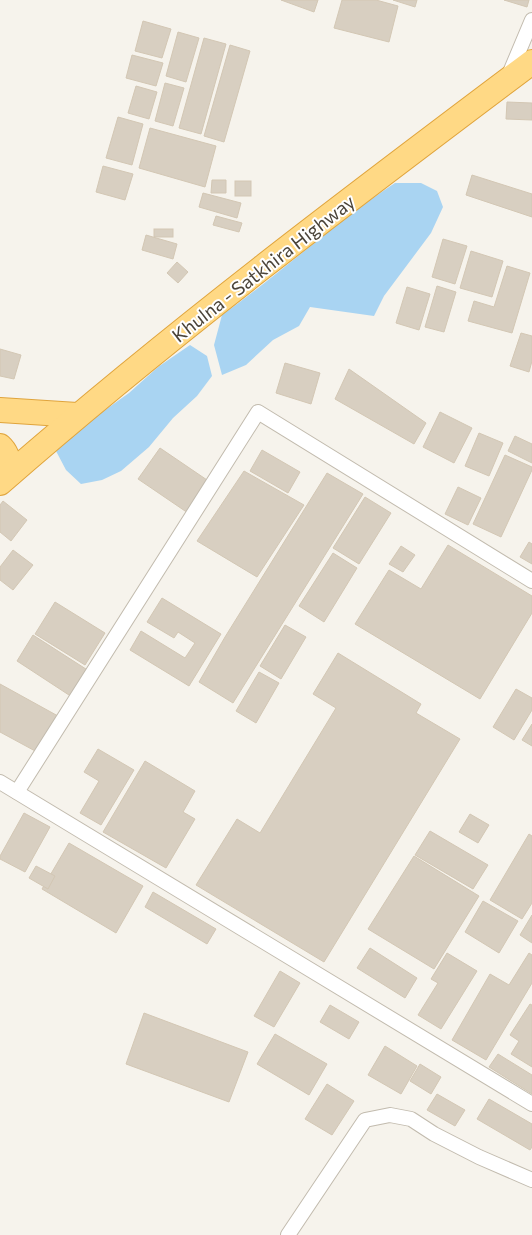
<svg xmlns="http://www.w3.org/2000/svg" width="532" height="1235" viewBox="0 0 532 1235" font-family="Commissioner,sans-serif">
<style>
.water{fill:#a9d4f2}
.building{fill:#d8cfc1;stroke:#d3c7b4}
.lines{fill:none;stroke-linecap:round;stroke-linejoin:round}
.minor-casing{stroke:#c2bbae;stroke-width:16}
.trunk-casing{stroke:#e0a43c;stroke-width:26}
.minor{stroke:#fff;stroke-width:14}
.trunk{stroke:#ffd985;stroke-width:24}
.labels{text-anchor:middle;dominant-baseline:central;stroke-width:4;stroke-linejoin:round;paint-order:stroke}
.street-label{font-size:19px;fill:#4b4439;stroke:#fff}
</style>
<rect width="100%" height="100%" fill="#f6f3ec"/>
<g class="water">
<path d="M395 183H421L437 191 443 207 431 233 384 296 374 316 310 307 299 326 273 340 246 365 222 375 214 345 222 315C281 273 334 223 395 183Z"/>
<polygon points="190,345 207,356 212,376 197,396 173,418 149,447 121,471 102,480 81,484 66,470 56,451 91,420 129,393 158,367"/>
</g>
<g class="building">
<polygon points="281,0 318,0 314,12"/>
<polygon points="342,0 376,0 398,6 389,42 334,28"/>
<polygon points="393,0 417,0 415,7"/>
<polygon points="504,0 529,0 527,7"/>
<polygon points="143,21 171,29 162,58 135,51"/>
<polygon points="178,32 199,38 186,82 166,76"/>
<polygon points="204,38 226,44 201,134 179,128"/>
<polygon points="230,45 250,51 224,142 204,136"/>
<polygon points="132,55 163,63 156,86 126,78"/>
<polygon points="165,83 184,88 173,126 155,121"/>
<polygon points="136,86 157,92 149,119 128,113"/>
<polygon points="507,102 532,103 532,120 506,119"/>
<polygon points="118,117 143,124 132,165 106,158"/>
<polygon points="150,128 216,146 205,187 139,168"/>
<polygon points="103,166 133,174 125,200 96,192"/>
<polygon points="472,175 532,194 532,217 466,195"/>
<polygon points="212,180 226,180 226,193 211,193"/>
<rect x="235" y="181" width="16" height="15"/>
<polygon points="203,193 241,203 237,218 199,207"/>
<polygon points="216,216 242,223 239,232 213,225"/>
<rect x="154" y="229" width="19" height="8"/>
<polygon points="146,235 177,244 173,259 142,250"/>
<polygon points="443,239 467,246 455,284 432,277"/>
<polygon points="471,251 503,261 492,297 460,288"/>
<polygon points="177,262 188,272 178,283 167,273"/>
<polygon points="507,266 530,273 512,333 468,321 474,301 494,307"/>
<polygon points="437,286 456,292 444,332 425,327"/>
<polygon points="407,287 430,294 419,330 396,323"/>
<polygon points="521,333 532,336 532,361 529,372 510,366"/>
<polygon points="0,349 21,355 14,379 0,376"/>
<polygon points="285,363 320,373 311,404 276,393"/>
<polygon points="349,369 426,423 414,444 335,399"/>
<polygon points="440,412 472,428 454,463 423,447"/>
<polygon points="479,433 503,443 489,476 465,466"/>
<polygon points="515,436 532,444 532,463 508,451"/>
<polygon points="160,448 210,482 188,513 138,479"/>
<polygon points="262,450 300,472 288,493 250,471"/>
<polygon points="505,455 532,467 532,470 501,537 473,524"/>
<polygon points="244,471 304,505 257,577 197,541"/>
<polygon points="327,473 363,494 233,703 199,682 225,637"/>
<polygon points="458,487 481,498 468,525 445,514"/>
<polygon points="365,497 391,513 359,564 333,548"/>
<polygon points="3,501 27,520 11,541 0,532 0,505"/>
<polygon points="529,542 532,544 532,564 520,557"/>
<polygon points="448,545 532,596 532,613 480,699 355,624 389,570 421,589"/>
<polygon points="401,546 415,555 403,572 389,564"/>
<polygon points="13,550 33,565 13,590 0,580 0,567"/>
<polygon points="333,553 357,568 324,622 299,606"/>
<polygon points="162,598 221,634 189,686 130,650 141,631 185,658 195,643 178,632 174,638 147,622"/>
<polygon points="55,602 105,633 85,665 35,634"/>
<polygon points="285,625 306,637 281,679 260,666"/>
<polygon points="33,635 89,671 72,697 17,661"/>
<polygon points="338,653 421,704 416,713 460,739 324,962 196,885 237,819 260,833 336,708 313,694"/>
<polygon points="259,672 279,683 256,723 236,711"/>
<polygon points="0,684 58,716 37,752 0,732"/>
<polygon points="516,689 532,698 532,710 514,740 493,727"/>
<polygon points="532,724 532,746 522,740"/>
<polygon points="98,749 134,770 101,825 80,813 99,781 84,772"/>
<polygon points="145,761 195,791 183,812 195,819 166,868 103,832"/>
<polygon points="24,813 50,827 25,872 0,859 0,856"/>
<polygon points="470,814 489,825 478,843 459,832"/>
<polygon points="430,831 488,865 473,889 415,855"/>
<polygon points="529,834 532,836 532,903 522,919 490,900"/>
<polygon points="69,843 143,886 116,933 42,889"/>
<polygon points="414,856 479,896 434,969 368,929"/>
<polygon points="36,866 55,876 48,889 29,878"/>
<polygon points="153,892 216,929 207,944 145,907"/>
<polygon points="483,901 518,921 499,953 465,932"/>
<polygon points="532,915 532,943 520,935"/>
<polygon points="370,948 417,978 405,998 357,968"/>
<polygon points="447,953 477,971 441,1029 418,1015 438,983 431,979"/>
<polygon points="529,953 532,955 532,983 486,1060 452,1040 490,974 509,985"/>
<polygon points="280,971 300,983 274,1027 254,1016"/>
<polygon points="530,1004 532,1005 532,1067 511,1054 519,1041 510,1035"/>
<polygon points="330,1005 359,1022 349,1039 320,1022"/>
<polygon points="144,1013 248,1052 229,1102 126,1064"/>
<polygon points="275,1034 327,1064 309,1095 257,1064"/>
<polygon points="385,1046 417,1066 401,1094 368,1075"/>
<polygon points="498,1054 532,1075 532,1094 489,1067"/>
<polygon points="420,1064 441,1077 431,1094 410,1081"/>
<polygon points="327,1084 354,1101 332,1135 305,1119"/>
<polygon points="437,1094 465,1110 455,1126 427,1110"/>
<polygon points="489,1099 532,1124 532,1147 530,1150 477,1119"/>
</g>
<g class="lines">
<defs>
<g id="minor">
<polyline points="508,77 532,20"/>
<polyline points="0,782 532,1104"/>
<polyline points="17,792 258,412 532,581"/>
<polyline points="288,1235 365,1120 390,1115 411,1119 434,1134 479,1157 532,1180"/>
</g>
<g id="trunk">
<polyline points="0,410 77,415"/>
<path d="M0 446C8 453 10 464 11 473"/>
<path d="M0 483C170 334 351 198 532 62"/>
</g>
</defs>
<use href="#minor" class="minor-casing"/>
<use href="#trunk" class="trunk-casing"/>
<use href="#minor" class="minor"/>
<use href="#trunk" class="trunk"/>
</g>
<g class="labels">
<g class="street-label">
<text transform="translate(263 268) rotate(-38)">Khulna - Satkhira Highway</text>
</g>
</g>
</svg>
